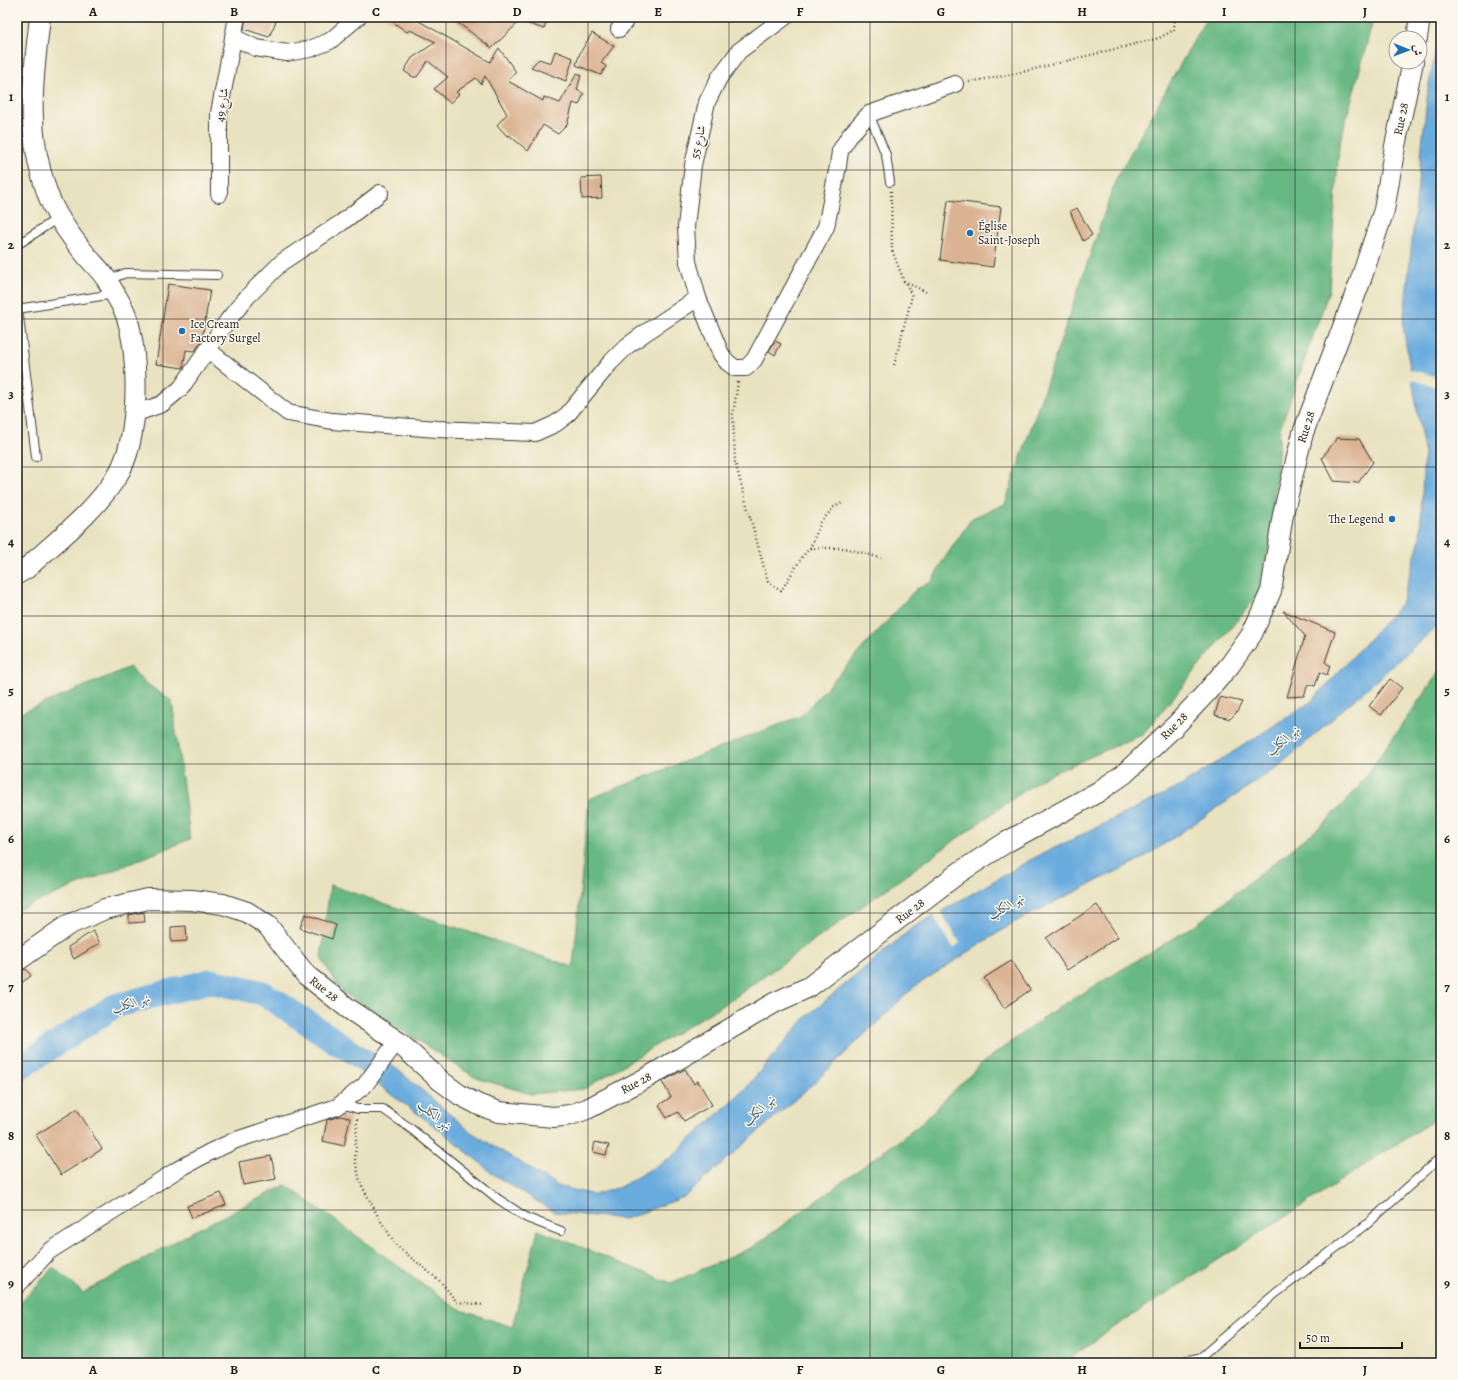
<svg xmlns="http://www.w3.org/2000/svg" width="1458" height="1380" viewBox="0 0 1458 1380" font-family="Alegreya,Amiri,serif">
<style>
.forest{fill:#68b883;stroke:#426a50}
.water{fill:#6aacde;stroke:#43647d}
.pier{fill:#e9e2c0}
.lines{fill:none;stroke-linecap:round;stroke-linejoin:round}
.river{stroke:#6aacde;stroke-width:25}
.building{fill:#dbb392}
.service-casing{stroke:#3b3a35;stroke-width:10}
.minor-casing{stroke:#3b3a35;stroke-width:18}
.tertiary-casing{stroke:#3b3a35;stroke-width:22}
.path{stroke:#3b3a35;stroke-width:2.5;stroke-dasharray:1 3;stroke-linecap:butt}
.service{stroke:#fff;stroke-width:8}
.minor{stroke:#fff;stroke-width:16}
.tertiary{stroke:#fff;stroke-width:20}
.grid{fill:none;stroke:#1c1c1c;stroke-width:1;stroke-opacity:0.55}
.poi-dot{fill:#1f6fb2;stroke:#fbf7ec;stroke-width:1.5}
.labels{text-anchor:middle;dominant-baseline:central;stroke-width:3;stroke-linejoin:round;paint-order:stroke}
.street-label{font-size:12px;fill:#1c1c1c;stroke:#fbf7ec}
.poi-label{font-size:12px;fill:#1c1c1c;stroke:#fbf7ec;text-anchor:start}
.water-label{font-size:13px;font-style:italic;fill:#3b566a;stroke:#fbf7ec}
.neatline{fill:none;stroke:#1c1c1c;stroke-width:1.5}
.grid-label{font-size:13px;text-anchor:middle;font-weight:bold;fill:#1c1c1c}
</style>
<rect width="100%" height="100%" fill="#fbf7ec"/>
<filter id="ink" filterUnits="userSpaceOnUse"><feTurbulence type="fractalNoise" baseFrequency=".025" numOctaves="2"/><feDisplacementMap in="SourceGraphic" scale="8" xChannelSelector="R" yChannelSelector="G"/><feConvolveMatrix kernelMatrix="1 2 1 2 8 2 1 2 1" color-interpolation-filters="sRGB"/></filter>
<filter id="wash" filterUnits="userSpaceOnUse"><feTurbulence type="fractalNoise" baseFrequency=".012" numOctaves="4" result="noise"/><feDisplacementMap in="SourceGraphic" scale="16" xChannelSelector="R" yChannelSelector="G"/><feGaussianBlur stdDeviation="0.9" result="paint"/><feColorMatrix in="noise" values="0 0 0 0 0 0 0 0 0 0 0 0 0 0 0 0 0 1.4 0 .05"/><feComposite in="paint" operator="in"/></filter>
<g filter="url(#wash)">
<rect width="100%" height="100%" fill="#e9e2c0"/>
<g class="forest">
<polygon points="1207,17 1374,17 1339,146 1329,291 1280,429 1271,537 1259,594 1143,734 1042,778 734,998 584,1089 531,1094 476,1078 341,991 321,958 330,885 573,967 589,799 801,716 916,589 932,582 942,562 972,518 1005,504 1116,179"/>
<polygon points="130,667 145,683 172,701 190,839 17,910 17,711 21,713"/>
<polygon points="1441,669 1441,1104 1431,1122 1104,1334 1064,1363 17,1363 17,1307 53,1267 83,1293 192,1232 286,1185 458,1309 512,1327 538,1230 671,1283 753,1247 916,1128 981,1064 1053,1011 1194,926 1326,822 1356,790"/>
</g>
<polygon class="water" points="1441,23 1441,623 1279,766 1145,857 1015,922 914,987 817,1080 684,1197 625,1219 554,1212 496,1176 445,1134 311,1035 321,1019 397,1069 471,1132 558,1186 594,1195 620,1187 670,1158 745,1089 805,1018 911,929 1030,860 1179,787 1312,701 1401,604 1420,539 1424,451 1403,326 1428,89"/>
<g class="pier">
<polygon points="1408,369 1441,378 1441,389 1410,379"/>
<polygon points="940,910 960,943 953,948 933,915"/>
</g>
<g class="lines">
<polyline class="river" points="17,1069 115,1006 210,981 263,993 344,1047"/>
</g>
<g id="blocks">
<g class="building">
<polygon points="246,17 278,17 269,37 244,29"/>
<polygon points="386,17 412,17 490,62 499,48 516,72 508,81 543,101 544,97 560,103 577,73 581,75 577,90 584,94 579,105 573,103 567,125 558,134 543,125 528,151 509,135 508,137 497,125 507,114 485,76 481,84 476,78 456,92 459,94 450,103 434,89 448,77 428,61 417,77 413,77 404,71 412,58 436,42 410,30 407,32"/>
<polygon points="450,17 485,17 494,20 495,17 548,17 544,29 520,21 492,48"/>
<polygon points="592,33 614,46 601,63 606,66 601,75 576,65 580,53"/>
<polygon points="555,51 573,58 566,81 531,67 539,59 551,63"/>
<polygon points="601,177 602,198 582,199 581,178"/>
<polygon points="948,200 1001,207 993,267 940,260"/>
<polygon points="1077,208 1092,235 1083,241 1070,211"/>
<polygon points="168,284 210,290 202,340 195,351 186,350 183,368 156,364"/>
<polygon points="775,341 781,344 775,355 769,351"/>
<polygon points="1337,438 1359,439 1373,462 1358,483 1334,481 1322,458"/>
<polygon points="1283,611 1335,632 1325,662 1330,666 1327,675 1320,672 1315,686 1308,684 1304,696 1287,697 1305,636"/>
<polygon points="1390,679 1402,688 1381,715 1369,706"/>
<polygon points="1220,697 1242,702 1237,712 1230,719 1215,715"/>
<polygon points="1097,905 1118,937 1067,970 1046,938"/>
<polygon points="144,912 145,922 129,923 129,915"/>
<polygon points="305,914 336,925 332,939 300,928"/>
<polygon points="186,926 187,941 171,942 171,927"/>
<polygon points="93,931 100,943 74,959 68,947"/>
<polygon points="1011,961 1030,990 1004,1008 984,978"/>
<polygon points="26,969 31,976 17,986 17,972"/>
<polygon points="685,1069 694,1084 698,1081 712,1105 684,1121 678,1112 667,1118 659,1105 671,1097 662,1082"/>
<polygon points="77,1109 102,1149 61,1175 36,1135"/>
<polygon points="340,1116 350,1118 344,1146 323,1141 327,1120"/>
<polygon points="595,1142 609,1145 606,1155 593,1152"/>
<polygon points="271,1156 276,1179 243,1185 239,1162"/>
<polygon points="221,1193 226,1205 192,1218 187,1206"/>
</g>
</g>
</g>
<g filter="url(#ink)">
<use href="#blocks" fill-opacity="0" stroke="#3b3a35" stroke-width="1"/>
<g class="lines">
<defs>
<g id="service">
<polyline points="869,114 886,155 890,182"/>
<polyline points="17,245 58,218"/>
<polyline points="107,280 126,273 217,275"/>
<polyline points="17,309 114,294"/>
<polyline points="18,309 36,457"/>
<polyline points="342,1104 358,1109 383,1109 410,1128 498,1199 527,1218 561,1231"/>
<polyline points="1175,1363 1198,1358"/>
<polyline points="1194,1363 1276,1293 1366,1225 1441,1157"/>
</g>
<g id="minor">
<polyline points="785,17 739,51 719,78 707,102 693,165 689,200 686,227 688,262 698,298 721,354 727,362 735,368 746,368 754,360 826,227 838,166 840,151 850,135 869,114 955,84"/>
<polyline points="619,29 628,17"/>
<polyline points="233,37 256,48 287,53 310,49 330,41 358,17"/>
<polyline points="219,194 219,113 237,17"/>
<polyline points="208,350 288,413 332,421 437,429 535,433 555,424 567,415 610,363 627,346 645,333 698,298"/>
<polyline points="134,414 162,404 181,388 228,320 247,297 282,262 341,223 380,193"/>
<polyline points="17,1286 48,1252 177,1170 210,1152 236,1140 337,1107 365,1085 397,1041"/>
</g>
<g id="tertiary">
<polyline points="1417,38 1420,17"/>
<path d="M17 574 26 569C57 540 94 513 117 476 140 440 140 355 126 315 122 304 114 293 108 282 103 272 93 264 86 255 71 237 55 216 47 192 25 131 33 79 40 17"/>
<polyline points="17,961 68,925 105,909 148,899 192,900 223,904 247,912 268,926 306,975 349,1009 397,1041 441,1081 460,1095 479,1105 499,1112 554,1117 570,1115 587,1109 648,1077 774,1003 809,987 960,872 1005,843 1098,792 1124,774 1176,725 1205,694 1230,665 1252,634 1271,591 1283,514 1303,433 1360,282 1384,210 1395,146 1413,62"/>
</g>
</defs>
<use href="#service" class="service-casing"/>
<use href="#minor" class="minor-casing"/>
<use href="#tertiary" class="tertiary-casing"/>
<g class="path">
<polyline points="969,82 1014,74 1159,38 1174,30 1175,17"/>
<polyline points="891,191 892,250 904,281 926,292"/>
<polyline points="894,365 912,296 905,281"/>
<polyline points="738,382 733,414 735,462 768,582 781,591 802,557 810,548 821,522 834,507 844,502"/>
<polyline points="810,548 845,548 881,558"/>
<polyline points="357,1119 355,1159 360,1182 380,1220 397,1246 441,1282 457,1302 483,1305"/>
</g>
<use href="#service" class="service"/>
<use href="#minor" class="minor"/>
<use href="#tertiary" class="tertiary"/>
</g>
</g>
<path class="grid" d="M163 17V1363M305 17V1363M446 17V1363M588 17V1363M729 17V1363M870 17V1363M1012 17V1363M1153 17V1363M1295 17V1363M17 170H1441M17 319H1441M17 467H1441M17 616H1441M17 764H1441M17 913H1441M17 1061H1441M17 1210H1441"/>
<g class="poi-dot">
<circle cx="970" cy="233" r="4"/>
<circle cx="182" cy="331" r="4"/>
<circle cx="1392" cy="519" r="4"/>
</g>
<g class="labels">
<g class="street-label">
<text transform="translate(222 105) rotate(-83)">شارع 49</text>
<text transform="translate(1401 119) rotate(-78)">Rue 28</text>
<text transform="translate(698 142) rotate(-78)">شارع 55</text>
<text transform="translate(1306 427) rotate(-72)">Rue 28</text>
<text transform="translate(1174 726) rotate(-45)">Rue 28</text>
<text transform="translate(910 911) rotate(-37)">Rue 28</text>
<text transform="translate(324 989) rotate(38)">Rue 28</text>
<text transform="translate(636 1083) rotate(-28)">Rue 28</text>
</g>
<g class="poi-label">
<text x="978" y="226">Église<tspan x="978" dy="14">Saint-Joseph</tspan></text>
<text x="190" y="324">Ice Cream<tspan x="190" dy="14">Factory Surgel</tspan></text>
<text x="1384" y="519" text-anchor="end">The Legend</text>
</g>
<g class="water-label">
<text transform="translate(1283 740) rotate(-40)">نهر الكلب</text>
<text transform="translate(1006 906) rotate(-30)">نهر الكلب</text>
<text transform="translate(131 1003) rotate(-18)">نهر الكلب</text>
<text transform="translate(759 1110) rotate(-43)">نهر الكلب</text>
<text transform="translate(435 1115) rotate(39)">نهر الكلب</text>
</g>
</g>
<rect width="1458" height="1380" fill="none" stroke="#fbf7ec" stroke-width="44"/>
<g transform="translate(1408 50) rotate(91)"><circle r="19" fill="#fbf7ec" stroke="#a29f99"/>
<path d="M0-3L7 15L0 10L-7 15Z" fill="#1f6fb2"/>
<text y="-6" font-size="11" font-weight="bold" text-anchor="middle" fill="#1c1c1c">ش</text>
</g>
<path d="M1300 1342v6h102v-6" fill="none" stroke="#1c1c1c" stroke-width="2"/>
<text x="1306" y="1342" font-size="12" fill="#1c1c1c" stroke="#fbf7ec" stroke-width="3" paint-order="stroke">50 m</text>
<rect x="22" y="22" width="1414" height="1336" class="neatline"/>
<g class="grid-label">
<text x="93" y="16">A</text>
<text x="234" y="16">B</text>
<text x="376" y="16">C</text>
<text x="517" y="16">D</text>
<text x="658" y="16">E</text>
<text x="800" y="16">F</text>
<text x="941" y="16">G</text>
<text x="1082" y="16">H</text>
<text x="1224" y="16">I</text>
<text x="1365" y="16">J</text>
<text x="11" y="101">1</text>
<text x="1447" y="101">1</text>
<text x="11" y="249">2</text>
<text x="1447" y="249">2</text>
<text x="11" y="398">3</text>
<text x="1447" y="398">3</text>
<text x="11" y="546">4</text>
<text x="1447" y="546">4</text>
<text x="11" y="695">5</text>
<text x="1447" y="695">5</text>
<text x="11" y="843">6</text>
<text x="1447" y="843">6</text>
<text x="11" y="991">7</text>
<text x="1447" y="991">7</text>
<text x="11" y="1140">8</text>
<text x="1447" y="1140">8</text>
<text x="11" y="1288">9</text>
<text x="1447" y="1288">9</text>
<text x="93" y="1374">A</text>
<text x="234" y="1374">B</text>
<text x="376" y="1374">C</text>
<text x="517" y="1374">D</text>
<text x="658" y="1374">E</text>
<text x="800" y="1374">F</text>
<text x="941" y="1374">G</text>
<text x="1082" y="1374">H</text>
<text x="1224" y="1374">I</text>
<text x="1365" y="1374">J</text>
</g>
</svg>
